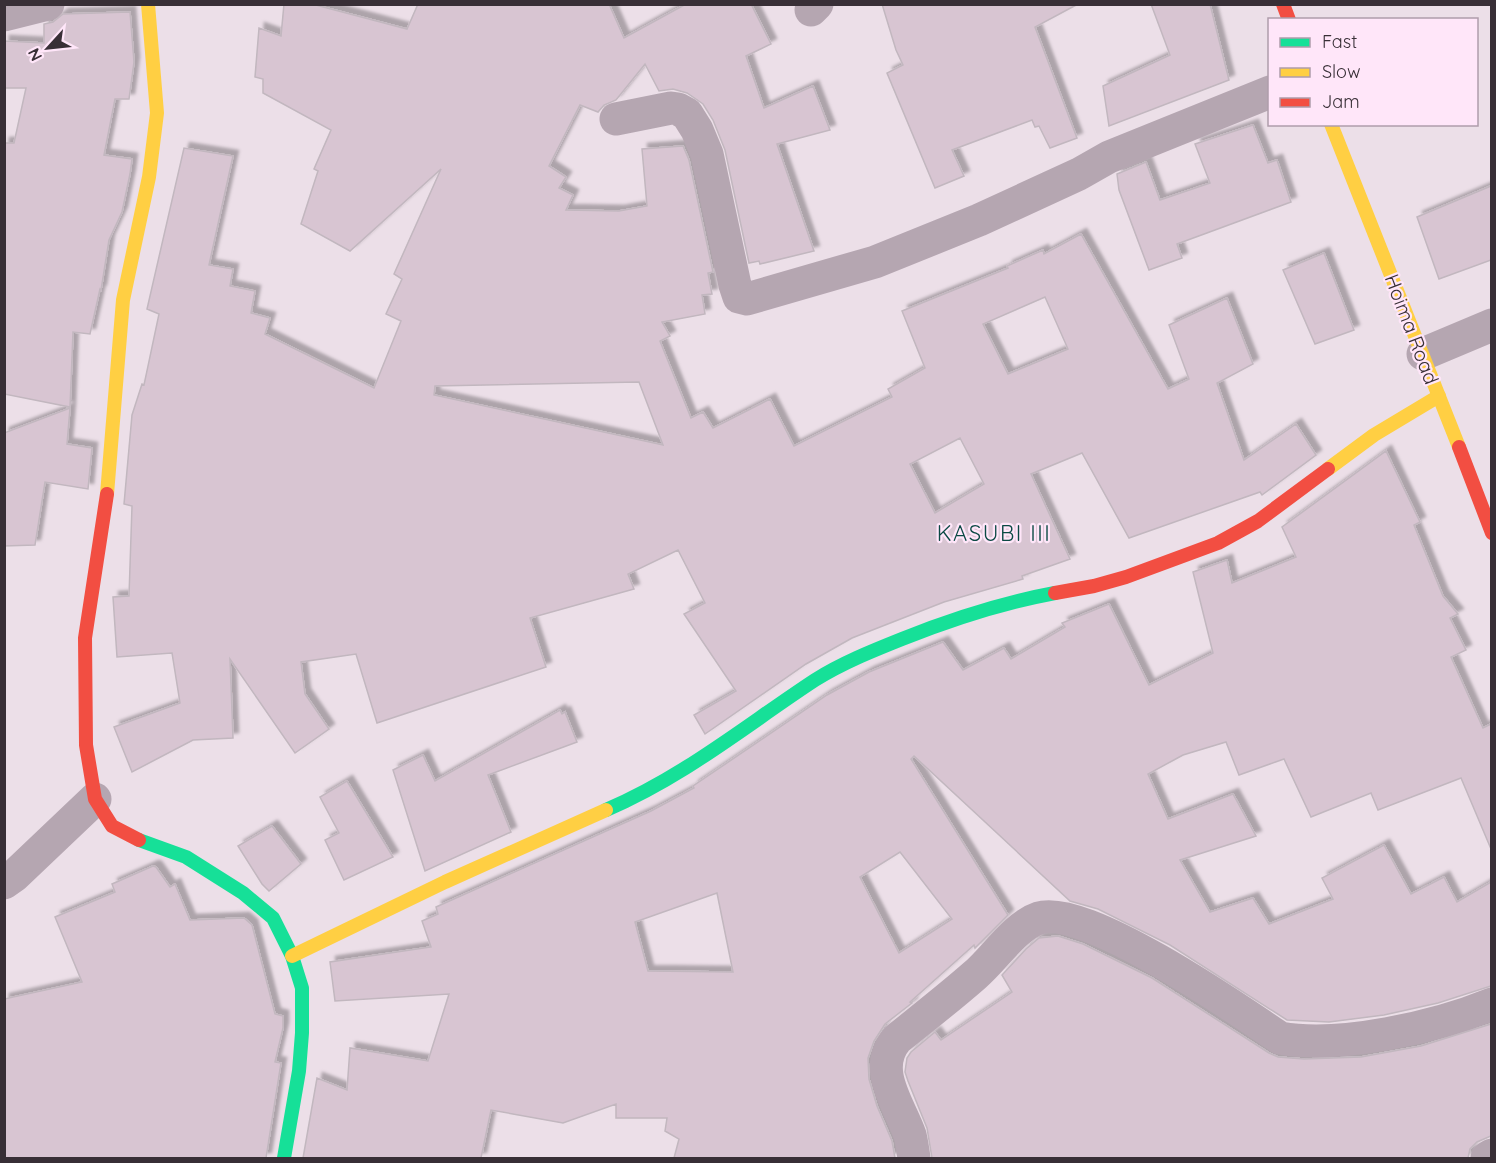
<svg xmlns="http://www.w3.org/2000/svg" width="1496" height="1163" viewBox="0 0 1496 1163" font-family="Quicksand,sans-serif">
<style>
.building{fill:#d8c5d2;stroke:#c2b7bf;stroke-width:1.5;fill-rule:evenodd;filter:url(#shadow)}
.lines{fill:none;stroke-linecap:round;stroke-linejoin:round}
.street{stroke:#b5a6b1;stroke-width:33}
.fast{stroke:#16e098;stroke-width:14}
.slow{stroke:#ffcf43;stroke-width:14}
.jam{stroke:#f24e42;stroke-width:14}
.labels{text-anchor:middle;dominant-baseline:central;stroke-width:4.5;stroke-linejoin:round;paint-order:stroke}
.street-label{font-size:20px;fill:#382f36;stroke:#ffe6f9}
.quarter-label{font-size:22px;letter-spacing:1.5px;fill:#0a4943;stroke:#ffe6f9}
</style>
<defs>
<filter id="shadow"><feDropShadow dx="5.5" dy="-5.5" stdDeviation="1.5" flood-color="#0004"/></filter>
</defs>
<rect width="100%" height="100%" fill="#ecdfe8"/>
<g class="building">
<path d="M284 4H312L407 29 418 4H609L624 38 686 4H751L771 44 746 56 764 108 813 86 830 130 777 144 814 251 760 264 759 261 749 263 725 150 713 120 703 104 687 93 673 89 659 91 645 64 616 100 604 105 598 112 580 105 549 166 566 177 559 188 573 195 566 210 619 211 647 206 642 149 683 146 689 160 713 272 708 273 712 294 702 295 705 314 662 322 670 336 660 341 691 418 703 412 713 428 770 399 794 446 892 397 888 389 925 368 902 311 1008 268 1007 266 1043 250 1044 254 1081 234 1168 389 1189 379 1169 325 1227 298 1253 364 1217 383 1244 460 1296 424 1316 455 1262 495 1260 492 1129 538 1082 453 1031 474 1070 559 1022 576 1023 579 944 602 852 638 806 664 705 734 694 715 736 691 684 614 705 603 678 550 628 574 634 589 530 618 546 667 377 723 356 654 301 662 305 694 329 729 295 753 230 659 233 738 193 740 132 772 114 727 180 703 172 653 117 657 113 597 129 596 132 506 124 504 132 415 142 384 144 385 159 314 147 309 184 148 233 156 209 265 233 269 230 286 255 291 251 313 270 318 265 334 374 388 401 321 386 314 402 279 394 274 441 169 350 251 301 224 318 171 314 169 331 130 263 93V79L255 77 259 28 281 36ZM1045 297 1068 349 1008 374 983 324ZM639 382 663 445 434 395 435 386ZM960 438 984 484 935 513 910 464Z"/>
<polygon points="882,4 1078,4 1035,27 1077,138 1050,148 1039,126 1035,127 1032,120 952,150 964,176 935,188 887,73 903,65 896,50"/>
<polygon points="1151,4 1210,4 1229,80 1109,126 1103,86 1170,55"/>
<polygon points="130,12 134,62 129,99 115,99 104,155 132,159 130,174 122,212 109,240 101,290 100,289 90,334 73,332 70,407 4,394 4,143 14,143 26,88 4,88 4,41 44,43 44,24 53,22 63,14"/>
<polygon points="1253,125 1268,163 1277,160 1291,202 1177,244 1182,258 1149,270 1119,190 1117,174 1146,162 1160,200 1210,183 1195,144"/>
<polygon points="1491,186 1491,260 1439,279 1417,217"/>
<polygon points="1324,253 1354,330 1315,344 1283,270"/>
<polygon points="70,408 67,444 92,448 88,489 45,482 35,545 4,546 4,433"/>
<path d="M1386 451 1420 522 1414 525 1443 596 1458 614 1450 618 1466 650 1451 657 1483 728 1491 724V849L1461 778 1378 810 1371 793 1311 817 1284 759 1239 775 1226 742 1183 755 1148 774 1168 819 1233 794 1256 836 1180 860 1210 912 1253 898 1269 924 1333 899 1322 878 1384 845 1411 894 1444 877 1457 902 1491 882V986L1438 1003 1384 1015 1329 1022 1287 1020 1170 945 1098 909 1070 901 914 756 911 759 1008 915 975 948 974 945 910 1002 912 1003 885 1024 874 1041 868 1058 869 1079 877 1106 892 1141 895 1158H674L679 1139 665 1131 667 1118H616V1104L563 1123 491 1110 481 1158H303L317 1078 347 1090 350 1048 428 1061 449 994 335 1001 330 962 431 947 422 921 438 914 436 907 651 811 694 788 693 786 827 695 869 672 943 642 963 670 1004 648 1011 659 1065 627 1062 623 1109 604 1149 685 1213 653 1193 572 1227 560 1232 583 1296 557 1282 527ZM900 852 952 919 899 953 860 877ZM717 893 733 972 648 971 635 922Z"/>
<polygon points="560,710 562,714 565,712 577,742 488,775 511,832 425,871 393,770 423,755 435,781"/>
<polygon points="347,781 393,857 344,880 325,840 339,833 320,797"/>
<polygon points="272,826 301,864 269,891 262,884 238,846"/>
<polygon points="153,866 156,867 170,887 175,884 190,920 244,918 252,925 275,1014 283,1016 283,1028 275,1062 281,1063 280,1069 266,1158 4,1158 4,999 82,982 55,917 115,892 112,884"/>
<polygon points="1058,936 1083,944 1152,978 1269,1053 1278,1057 1304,1059 1361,1057 1421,1046 1491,1024 1491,1136 1477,1142 1470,1149 1468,1158 932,1158 927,1128 908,1081 905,1072 907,1058 911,1052 935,1032 941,1040 1012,992 1002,975 1026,949 1039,938"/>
</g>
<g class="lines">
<g class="street">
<polyline points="811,10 817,4"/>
<polyline points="4,15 48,4"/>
<polyline points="616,119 671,108 678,109 687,114 697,130 707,154 735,285 739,297 747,299 875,262 979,220 1079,174 1109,157 1270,92"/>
<polyline points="1423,354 1492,325"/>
<polyline points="4,883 14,876 95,799"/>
<path d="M914 1158C913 1151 912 1143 910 1135 899 1104 871 1069 897 1039 923 1018 950 997 975 975 994 959 1015 926 1039 918 1084 903 1239 1010 1280 1038 1339 1049 1436 1027 1492 1004"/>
<polyline points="1487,1158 1492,1155"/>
</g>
<g class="fast">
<path d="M606 810C685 776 745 726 815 680 842 663 872 651 902 639 952 619 1001 603 1055 593"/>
<polyline points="139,840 186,857 243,893 273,918 292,956 302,988 302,1033 299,1071 284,1158"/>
</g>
<g class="slow">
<polyline points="1331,124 1459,447"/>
<polyline points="1328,469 1374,435 1439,396"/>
<polyline points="107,494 123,300 149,177 157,113 148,4"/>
<polyline points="292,956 445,882 606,810"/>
</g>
<g class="jam">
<polyline points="1283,4 1289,20"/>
<polyline points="1459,447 1492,533"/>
<polyline points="107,494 85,638 86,745 95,799 112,826 139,840"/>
<polyline points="1055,593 1094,586 1126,577 1218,543 1258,521 1328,469"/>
</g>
</g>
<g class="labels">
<g class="street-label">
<text transform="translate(1412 329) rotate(69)">Hoima Road</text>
</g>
<g class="quarter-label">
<text x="994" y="533">KASUBI III</text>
</g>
</g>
<rect width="1496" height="1163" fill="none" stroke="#382f36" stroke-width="12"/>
<rect x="1268" y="18" width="210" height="108" fill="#ffe6f9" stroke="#af9dab" stroke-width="1.5"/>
<rect x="1280" y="38" width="30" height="9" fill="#16e098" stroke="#af9dab" stroke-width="1.5"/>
<text x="1322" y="48" font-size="18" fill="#382f36">Fast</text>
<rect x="1280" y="68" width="30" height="9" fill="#ffcf43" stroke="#af9dab" stroke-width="1.5"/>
<text x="1322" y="78" font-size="18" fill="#382f36">Slow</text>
<rect x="1280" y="98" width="30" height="9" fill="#f24e42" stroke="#af9dab" stroke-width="1.5"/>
<text x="1322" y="108" font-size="18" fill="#382f36">Jam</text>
<g transform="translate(48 48) rotate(243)" stroke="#ffe6f9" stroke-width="4.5" paint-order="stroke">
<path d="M0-4.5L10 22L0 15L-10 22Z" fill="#382f36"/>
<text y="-9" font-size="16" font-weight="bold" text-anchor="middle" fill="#382f36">N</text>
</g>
</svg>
